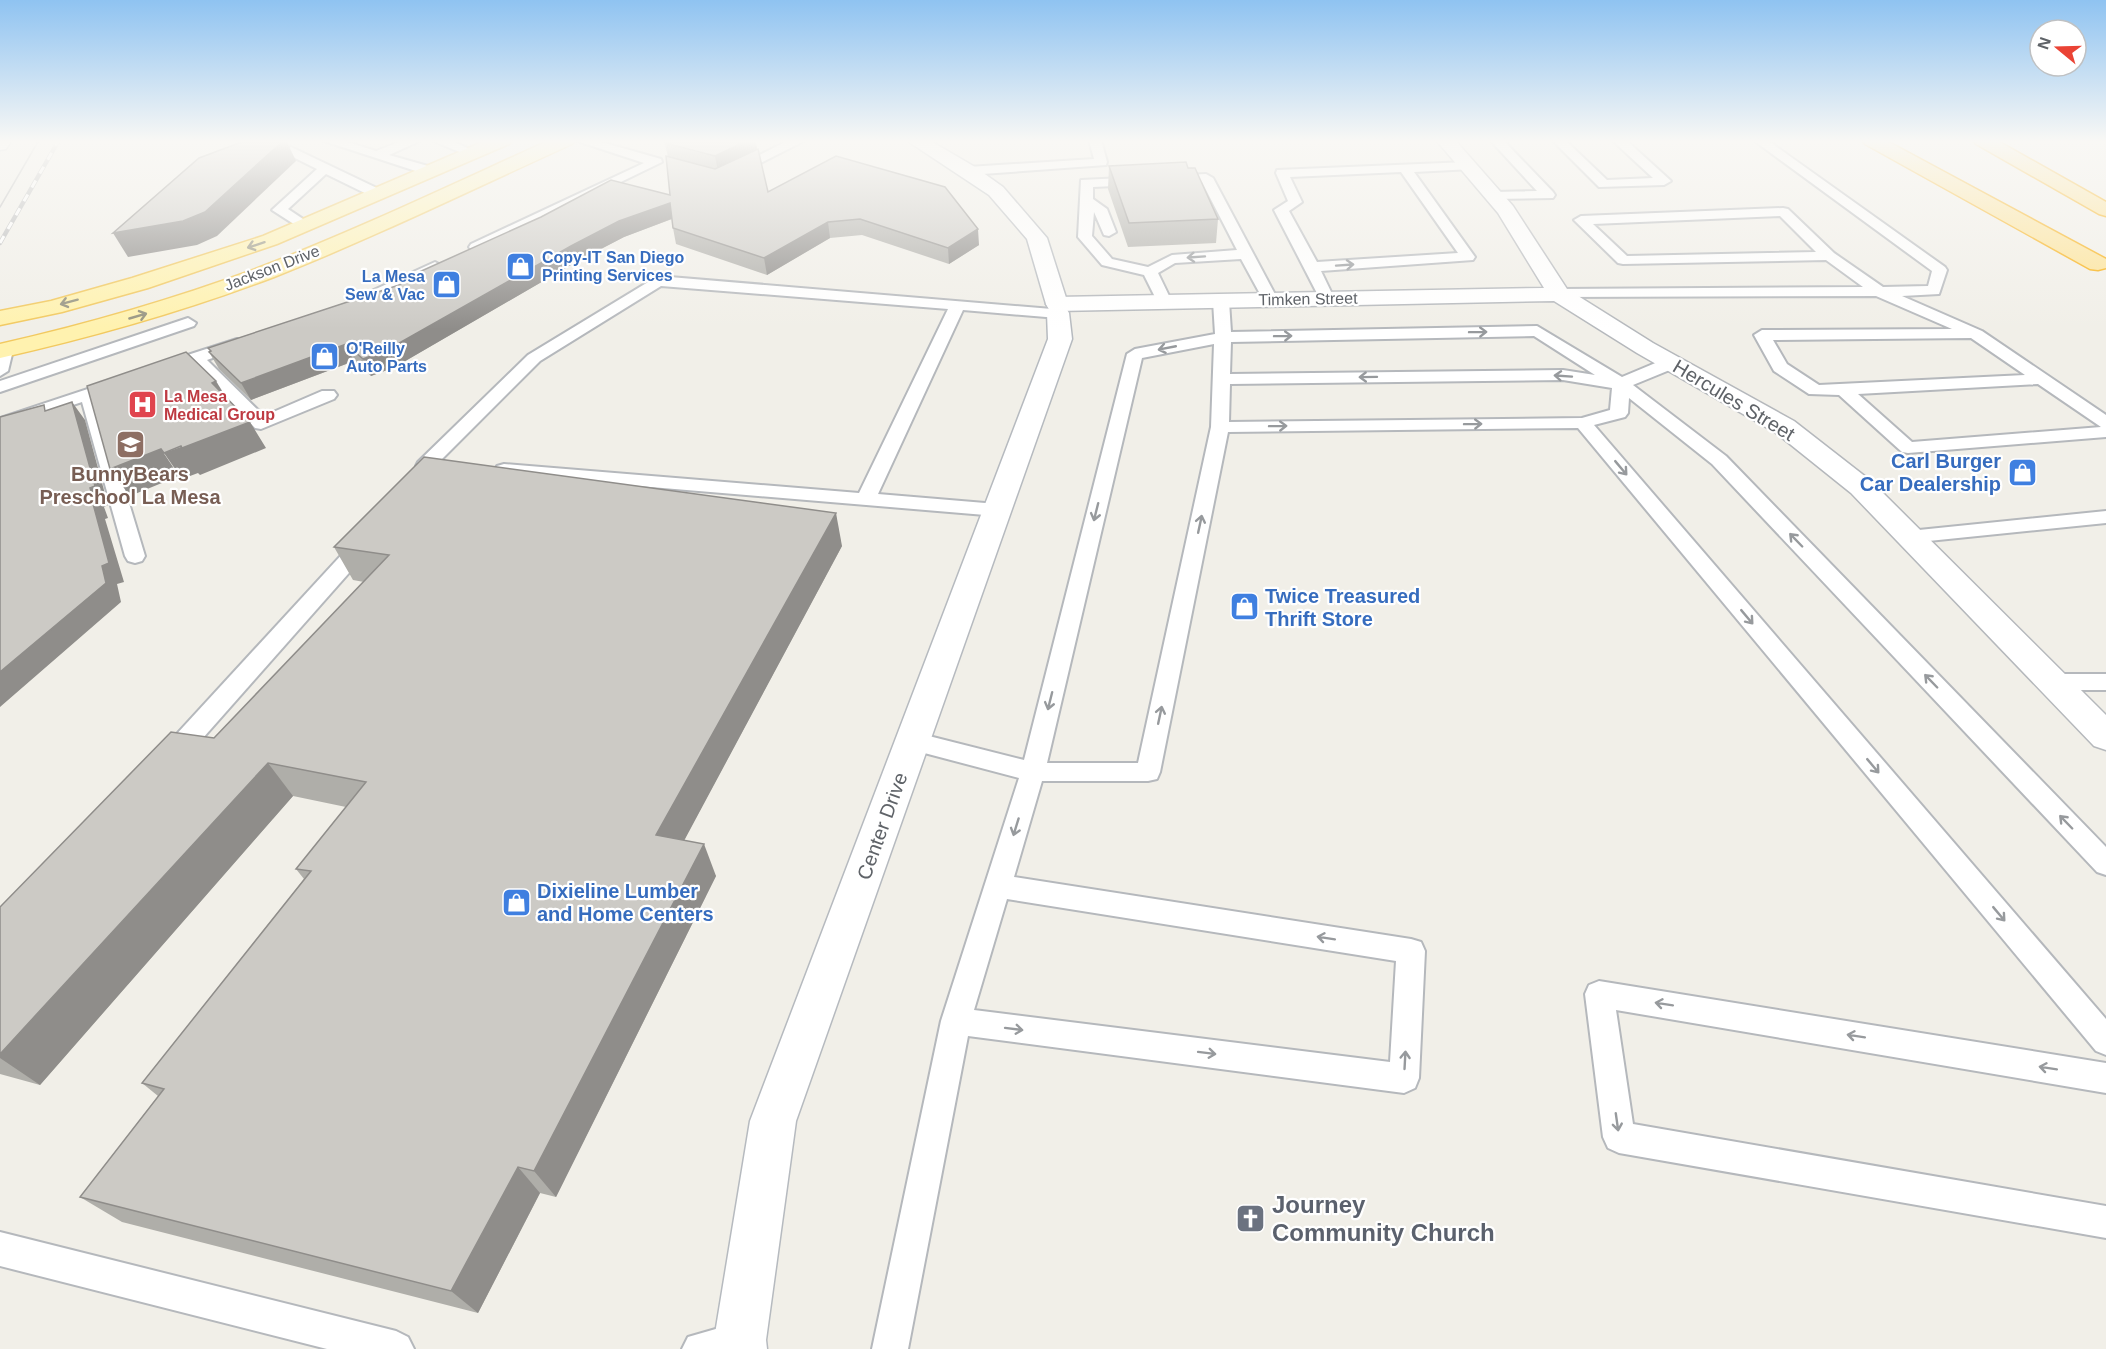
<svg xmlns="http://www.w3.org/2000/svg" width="2106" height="1349" viewBox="0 0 2106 1349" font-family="Helvetica,sans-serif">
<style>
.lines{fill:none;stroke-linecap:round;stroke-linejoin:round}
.service-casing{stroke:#b5b8bc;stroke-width:4}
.minor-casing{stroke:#b5b8bc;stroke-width:3}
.secondary-casing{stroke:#b6babf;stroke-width:3}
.primary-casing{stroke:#f2c960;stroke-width:3}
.motorway-casing{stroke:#f9ab00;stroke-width:3}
.service{fill:#fff;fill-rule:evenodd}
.minor{fill:#fff;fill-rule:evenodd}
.secondary{fill:#fff;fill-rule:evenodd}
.primary{fill:#fff2af;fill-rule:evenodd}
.motorway{fill:#fde293;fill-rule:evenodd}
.tram{stroke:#b6b7b8;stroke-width:1.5}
.rail-casing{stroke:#b6b7b8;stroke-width:4.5}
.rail{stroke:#fff;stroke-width:3;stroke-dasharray:8;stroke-linecap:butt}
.wall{fill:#afaea9}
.shaded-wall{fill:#8f8d8a}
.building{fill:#cccac5;stroke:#8f8d8a;stroke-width:1.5}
.oneway{stroke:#979581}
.oneway2{stroke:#979a9d}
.labels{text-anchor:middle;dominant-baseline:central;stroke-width:4.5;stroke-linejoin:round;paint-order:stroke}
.far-shop-label{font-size:16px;font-weight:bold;fill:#366cbe;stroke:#fff;text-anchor:start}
.far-street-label{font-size:16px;fill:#5f6368;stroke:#fff}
.far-health-label{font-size:16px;font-weight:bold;fill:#be3a42;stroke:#fff;text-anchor:start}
.street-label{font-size:20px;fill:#5f6368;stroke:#fff}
.shop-label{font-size:20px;font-weight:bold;fill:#366cbe;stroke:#fff;text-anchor:start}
.education-label{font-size:20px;font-weight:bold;fill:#785e54;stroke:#fff}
.near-worship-label{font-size:24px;font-weight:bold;fill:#5b616d;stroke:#fff;text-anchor:start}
</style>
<rect width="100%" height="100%" fill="#f1efe8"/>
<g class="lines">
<defs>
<g id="service">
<polygon points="321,140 341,140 376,151 404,140 422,140 389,155 435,168 436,171 435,174 425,174"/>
<polygon points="431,140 449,140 479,153 473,157 469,156"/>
<polygon points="574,140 594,140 661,159 662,162 481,250 471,250 469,247 471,244 644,163"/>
<polygon points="789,140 806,140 737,175 732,176 726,172"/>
<polygon points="1089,140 1101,140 1107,162 1106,165 968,175 962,171 968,167 1094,159"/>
<polygon points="1490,140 1503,140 1553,192 1555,195 1553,198 1489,199 1487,196 1489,193 1494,192 1537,191"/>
<polygon points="1552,140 1565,140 1607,180 1653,178 1612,140 1626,140 1671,181 1664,185 1599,187"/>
<path d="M1753 140H1767L1945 267 1947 270 1939 294 1902 296 1982 331 2106 415V437L1908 453 1902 452 1839 395 1809 394 1774 371 1754 335 1762 330 1952 329 1876 296 1554 297 1551 294 1554 291 1559 289 1863 287 1826 260 1623 264 1618 263 1574 220 1581 216 1783 208 1788 209 1834 253 1883 287 1928 286 1932 271ZM1780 216 1816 252 1627 256 1593 224ZM1971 338 2025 375 1819 385 1787 364 1773 340ZM2038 384 2101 427 1912 442 1858 394Z"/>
<polygon points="291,147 383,191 385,194 378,198 373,197 326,174 288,209 312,225 310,228 300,228 272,210 317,169 287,154 285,151"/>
<path d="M1467 162 1473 166 1472 169 1414 172 1475 257 1473 260 1321 271 1334 298 1331 301H1321L1274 210 1288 201 1276 173 1277 170ZM1401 172 1458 253 1317 262 1289 211 1302 202 1290 177Z"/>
<path d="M1206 174 1213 178 1278 300 1275 303H1265L1241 259 1175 263 1158 273 1172 302 1164 307 1159 305 1144 275 1102 265 1078 237 1081 180ZM1202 182 1237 250 1172 255 1148 267 1112 259 1092 236 1094 212 1104 235 1109 236 1116 232 1107 209 1093 199V187Z"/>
<polygon points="435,262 442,266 440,269 364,305 354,305 351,302 354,299"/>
<polygon points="658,276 1064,310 1066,313 1064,316 1058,318 963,310 878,494 997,504 1004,506 1007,510 1004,514 997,516 497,474 495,470 497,466 504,464 859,493 948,309 661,286 540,361 440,461 451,463 453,467 451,471 444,473 418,470 416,466 418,462 528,355"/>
<path d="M1221 296 1229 301 1231 332 1537 326 1622 377 1665 359H1677L1679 363 1677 367 1633 385 1726 456 2106 847V875L2097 872 1712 464 1629 398 1628 413 1625 417 1594 425 2106 1019V1055L2096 1051 1578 428 1228 432 1160 772 1157 779 1148 781H1042L1014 877 1411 939 1421 942 1425 951 1419 1078 1415 1088 1404 1093 968 1036 908 1349H872L941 1021 1019 778 913 750 905 747 901 741 905 735 913 732 1024 760 1127 354 1135 349 1215 334 1213 301ZM1534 336 1595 375 1563 370 1230 374 1231 342ZM1214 344 1211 427 1138 763H1047L1142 358ZM1563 380 1612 388 1610 410 1582 418 1229 422 1230 384ZM1007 899 1396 961 1390 1062 974 1010Z"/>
<polygon points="188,318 196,323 194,326 0,392 0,381"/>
<polygon points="237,339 243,341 245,344 243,347 207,360 264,416 322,391 334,391 337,395 334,399 261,429 255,428 193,364 166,373 158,368 160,364"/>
<polygon points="5,345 13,350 8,371 0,376 0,346"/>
<polygon points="118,379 124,380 126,384 124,388 97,397 145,556 142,561 135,563 128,561 125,556 82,402 0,429 0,418"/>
<polygon points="2106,511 2106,523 1909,543 1902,541 1899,537 1902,533 1909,531"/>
<polygon points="364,537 371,538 374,543 371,548 180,764 171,766 162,764 159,757 162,750 357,538"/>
<polygon points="2052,674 2106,674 2106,690 2052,690 2044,688 2041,682 2044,676"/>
<polygon points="1599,981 2106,1063 2106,1093 1616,1010 1633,1124 2106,1206 2106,1238 1619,1153 1608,1148 1603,1137 1585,994 1589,985"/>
<polygon points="0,1232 396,1331 408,1337 414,1349 327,1349 0,1266"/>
<polygon points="740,1322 752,1328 758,1340 754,1349 682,1349 688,1337"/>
</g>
<g id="minor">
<polygon points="0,140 12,140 6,149 0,150"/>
<polygon points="1436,140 1455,140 1513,206 1567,289 1653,343 1794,421 1871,481 2106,715 2106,750 2094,746 1851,493 1776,433 1637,353 1554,301 1057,311 1049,309 1046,304 1049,299 1057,297 1544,288 1498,213"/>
</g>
<polygon id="secondary" points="906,140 929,140 975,167 1003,187 1047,238 1068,304 1066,308 1069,313 1072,339 796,1121 766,1340 767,1349 715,1349 714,1340 750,1121 1048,339 1047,313 1049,309 1046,304 1027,239 989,195"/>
<g id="primary">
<polygon points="487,140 512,140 509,144 277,244 148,288 62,312 0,325 0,311 51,301 132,278 263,236"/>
<path d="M550 140H575L572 144C473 189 375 237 274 277 185 311 93 337 0 358V344C88 324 174 299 258 268 357 230 453 184 550 140Z"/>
</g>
<g id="motorway">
<polygon points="1862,140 1885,140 2106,259 2106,268 2098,270 2090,269 1865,144"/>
<polygon points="1973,140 1996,140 2106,202 2106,216 2099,214 1976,144"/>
</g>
</defs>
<use href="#service" class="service-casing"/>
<use href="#minor" class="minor-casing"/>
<use href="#secondary" class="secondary-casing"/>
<use href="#primary" class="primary-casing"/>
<use href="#motorway" class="motorway-casing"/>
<use href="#service" class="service"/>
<use href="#minor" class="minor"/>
<use href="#secondary" class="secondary"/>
<use href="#primary" class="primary"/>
<use href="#motorway" class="motorway"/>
<polyline class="tram" points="0,207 39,140"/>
<defs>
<polyline id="rail" points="0,243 59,140"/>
</defs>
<use href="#rail" class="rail-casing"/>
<use href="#rail" class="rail"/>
</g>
<g class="wall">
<polygon points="664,140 755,140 768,192 979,245 949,264 862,235 830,238 767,275 676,244 673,228 672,219 624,237 576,262 395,367 371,376 354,361 251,400 219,369 209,352 210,351 208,348 670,195 668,157"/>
<polygon points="1109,166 1188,168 1218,219 1216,243 1128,247 1108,189"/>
<polygon points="842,546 684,840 716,876 556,1197 540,1193 478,1313 122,1222 80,1197 158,1096 142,1083 304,879 296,869 346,807 293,796 40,1085 0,1074 0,907 214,738 364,582 353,580 334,547"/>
</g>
<g class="shaded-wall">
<polygon points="284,140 286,140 296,161 217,236 197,245 128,257 113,233"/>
<polygon points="748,140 755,140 758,152 718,172 715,156"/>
<polygon points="670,203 674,218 624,237 576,262 395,367 371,376 363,359 571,246 619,221"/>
<polygon points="828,222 830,238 767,275 764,258"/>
<polygon points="978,229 979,245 949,264 948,248"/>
<polygon points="346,344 354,361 251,400 241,383"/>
<polygon points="216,381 232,407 212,383"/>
<polygon points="72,402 85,420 108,505 104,507 108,518 105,519 124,582 117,584 121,602 0,707 0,672 102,566 92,500"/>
<polygon points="250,422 266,448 200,475 198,473 182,479 164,453"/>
<polygon points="161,449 179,476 130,496 110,469"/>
<polygon points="836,513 842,546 670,867 656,835"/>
<polygon points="268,763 293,796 40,1085 0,1058 0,1054"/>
<polygon points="704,844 716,876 556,1197 534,1171"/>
<polygon points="518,1167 540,1193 478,1313 451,1291"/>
</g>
<g class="building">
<polygon points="247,140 284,140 205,212 183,221 113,233 199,158"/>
<polygon points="664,140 748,140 715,156 665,143"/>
<polygon points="758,149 768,192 836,156 945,187 978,229 948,248 860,219 828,222 764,258 673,228 670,203 619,221 571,246 387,350 363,359 346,344 241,383 209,352 211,351 208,348 399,285 417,273 541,217 611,180 670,195 666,156 715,169"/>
<polygon points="1186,162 1188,168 1195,168 1218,219 1129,223 1109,166"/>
<polygon points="186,352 216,381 212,383 250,422 182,448 181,446 164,453 161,449 110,469 87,386"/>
<polygon points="72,402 95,486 90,488 94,500 92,500 109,563 102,566 106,583 0,672 0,417 44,405 45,411"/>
<polygon points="424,457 836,513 656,835 704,844 534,1171 518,1167 451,1291 80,1197 164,1089 142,1083 311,871 296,869 366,782 268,763 0,1054 0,907 171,732 214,738 389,555 334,547"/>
</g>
<defs><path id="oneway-shaft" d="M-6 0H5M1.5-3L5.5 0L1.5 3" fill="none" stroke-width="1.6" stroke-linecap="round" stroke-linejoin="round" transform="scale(1.5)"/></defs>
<g class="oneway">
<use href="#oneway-shaft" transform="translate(256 245) rotate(162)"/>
<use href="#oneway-shaft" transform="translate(69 302) rotate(165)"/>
<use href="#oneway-shaft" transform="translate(138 316) rotate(-16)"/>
</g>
<g class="oneway2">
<use href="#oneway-shaft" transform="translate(1196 257) rotate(176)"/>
<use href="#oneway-shaft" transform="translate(1345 265) rotate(-4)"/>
<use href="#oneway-shaft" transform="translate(1478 332) rotate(-1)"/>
<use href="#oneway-shaft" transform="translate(1283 336) rotate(-1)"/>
<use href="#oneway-shaft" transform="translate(1167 348) rotate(169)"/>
<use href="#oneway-shaft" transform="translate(1563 376) rotate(-176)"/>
<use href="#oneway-shaft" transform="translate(1368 377) rotate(179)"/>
<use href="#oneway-shaft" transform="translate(1473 424) rotate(-1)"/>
<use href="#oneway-shaft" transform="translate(1278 426) rotate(-1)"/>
<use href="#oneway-shaft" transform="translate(1621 468) rotate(50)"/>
<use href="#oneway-shaft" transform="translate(1096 512) rotate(104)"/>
<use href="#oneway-shaft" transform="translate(1200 524) rotate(-78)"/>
<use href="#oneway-shaft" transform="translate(1796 540) rotate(-134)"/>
<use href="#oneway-shaft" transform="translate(1747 617) rotate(50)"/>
<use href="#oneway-shaft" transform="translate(1931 681) rotate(-134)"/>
<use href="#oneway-shaft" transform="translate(1050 701) rotate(104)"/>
<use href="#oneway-shaft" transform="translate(1160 715) rotate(-78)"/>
<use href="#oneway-shaft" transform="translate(1873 766) rotate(50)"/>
<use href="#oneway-shaft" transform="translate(2066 822) rotate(-134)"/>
<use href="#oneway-shaft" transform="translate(1016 827) rotate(107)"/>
<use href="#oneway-shaft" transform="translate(1999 914) rotate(50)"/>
<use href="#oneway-shaft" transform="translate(1326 938) rotate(-171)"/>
<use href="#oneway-shaft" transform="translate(1664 1004) rotate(-171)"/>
<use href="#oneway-shaft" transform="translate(1014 1029) rotate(7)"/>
<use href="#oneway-shaft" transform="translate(1856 1036) rotate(-171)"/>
<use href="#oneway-shaft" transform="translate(1207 1053) rotate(7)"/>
<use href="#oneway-shaft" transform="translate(1405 1060) rotate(-87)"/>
<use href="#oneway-shaft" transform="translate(2048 1068) rotate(-171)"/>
<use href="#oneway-shaft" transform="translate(1617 1122) rotate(82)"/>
</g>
<linearGradient id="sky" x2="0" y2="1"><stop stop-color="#8fc3f1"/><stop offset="0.43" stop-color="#f9f8f5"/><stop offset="1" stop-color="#f9f8f5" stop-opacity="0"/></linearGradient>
<rect width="2106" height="329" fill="url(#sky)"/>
<defs>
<symbol id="shop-square" viewBox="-11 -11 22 22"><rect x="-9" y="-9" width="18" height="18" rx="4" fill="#3f7fe0" stroke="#fff"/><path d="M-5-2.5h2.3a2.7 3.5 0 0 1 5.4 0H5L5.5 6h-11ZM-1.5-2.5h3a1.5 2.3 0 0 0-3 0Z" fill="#fff"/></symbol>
<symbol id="hospital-square" viewBox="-11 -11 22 22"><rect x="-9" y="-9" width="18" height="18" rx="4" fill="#e0444e" stroke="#fff"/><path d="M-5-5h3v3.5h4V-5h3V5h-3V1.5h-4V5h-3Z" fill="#fff"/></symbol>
<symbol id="school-square" viewBox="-11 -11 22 22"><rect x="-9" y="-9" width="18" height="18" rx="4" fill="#8d6e63" stroke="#fff"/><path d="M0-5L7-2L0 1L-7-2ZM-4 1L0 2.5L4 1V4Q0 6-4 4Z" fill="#fff"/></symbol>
<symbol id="church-square" viewBox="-11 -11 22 22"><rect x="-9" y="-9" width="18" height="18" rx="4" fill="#6b7280" stroke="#fff"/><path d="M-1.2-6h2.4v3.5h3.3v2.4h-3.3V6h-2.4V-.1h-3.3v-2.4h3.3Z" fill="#fff"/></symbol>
</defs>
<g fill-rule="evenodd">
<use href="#shop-square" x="504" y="250" width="33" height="33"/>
<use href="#shop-square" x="430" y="268" width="33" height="33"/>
<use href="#shop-square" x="308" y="340" width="33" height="33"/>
<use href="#hospital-square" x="126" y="388" width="33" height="33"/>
<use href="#school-square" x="114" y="428" width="33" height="33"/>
<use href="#shop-square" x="2006" y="456" width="33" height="33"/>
<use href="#shop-square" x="1228" y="590" width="33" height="33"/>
<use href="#shop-square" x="500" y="886" width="33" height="33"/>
<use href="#church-square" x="1234" y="1202" width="33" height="33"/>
</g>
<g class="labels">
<g class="far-shop-label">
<text x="542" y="257">Copy-IT San Diego<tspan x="542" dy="18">Printing Services</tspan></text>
<text x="425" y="276" text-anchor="end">La Mesa<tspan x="425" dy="18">Sew &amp; Vac</tspan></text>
<text x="346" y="348">O'Reilly<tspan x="346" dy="18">Auto Parts</tspan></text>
</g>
<g class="far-street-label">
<text transform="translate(272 268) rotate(-21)">Jackson Drive</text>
<text transform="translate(1308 299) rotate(-1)">Timken Street</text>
</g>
<g class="far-health-label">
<text x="164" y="396">La Mesa<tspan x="164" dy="18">Medical Group</tspan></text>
</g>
<g class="street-label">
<text transform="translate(1734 400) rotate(31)">Hercules Street</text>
<text transform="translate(882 826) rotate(-70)">Center Drive</text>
</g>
<g class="shop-label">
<text x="2001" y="461" text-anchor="end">Carl Burger<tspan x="2001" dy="23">Car Dealership</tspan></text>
<text x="1265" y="596">Twice Treasured<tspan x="1265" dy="23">Thrift Store</tspan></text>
<text x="537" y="891">Dixieline Lumber<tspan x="537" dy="23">and Home Centers</tspan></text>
</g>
<g class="education-label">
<text x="130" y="474">BunnyBears<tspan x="130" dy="23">Preschool La Mesa</tspan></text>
</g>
<g class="near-worship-label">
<text x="1272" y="1204">Journey<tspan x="1272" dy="28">Community Church</tspan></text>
</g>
</g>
<g transform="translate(2058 48) rotate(289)"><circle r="28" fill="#ffffff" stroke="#bfc1c3" stroke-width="1.5"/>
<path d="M0-4.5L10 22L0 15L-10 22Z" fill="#ea4335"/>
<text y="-9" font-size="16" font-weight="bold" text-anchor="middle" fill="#5f6368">N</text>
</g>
</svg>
